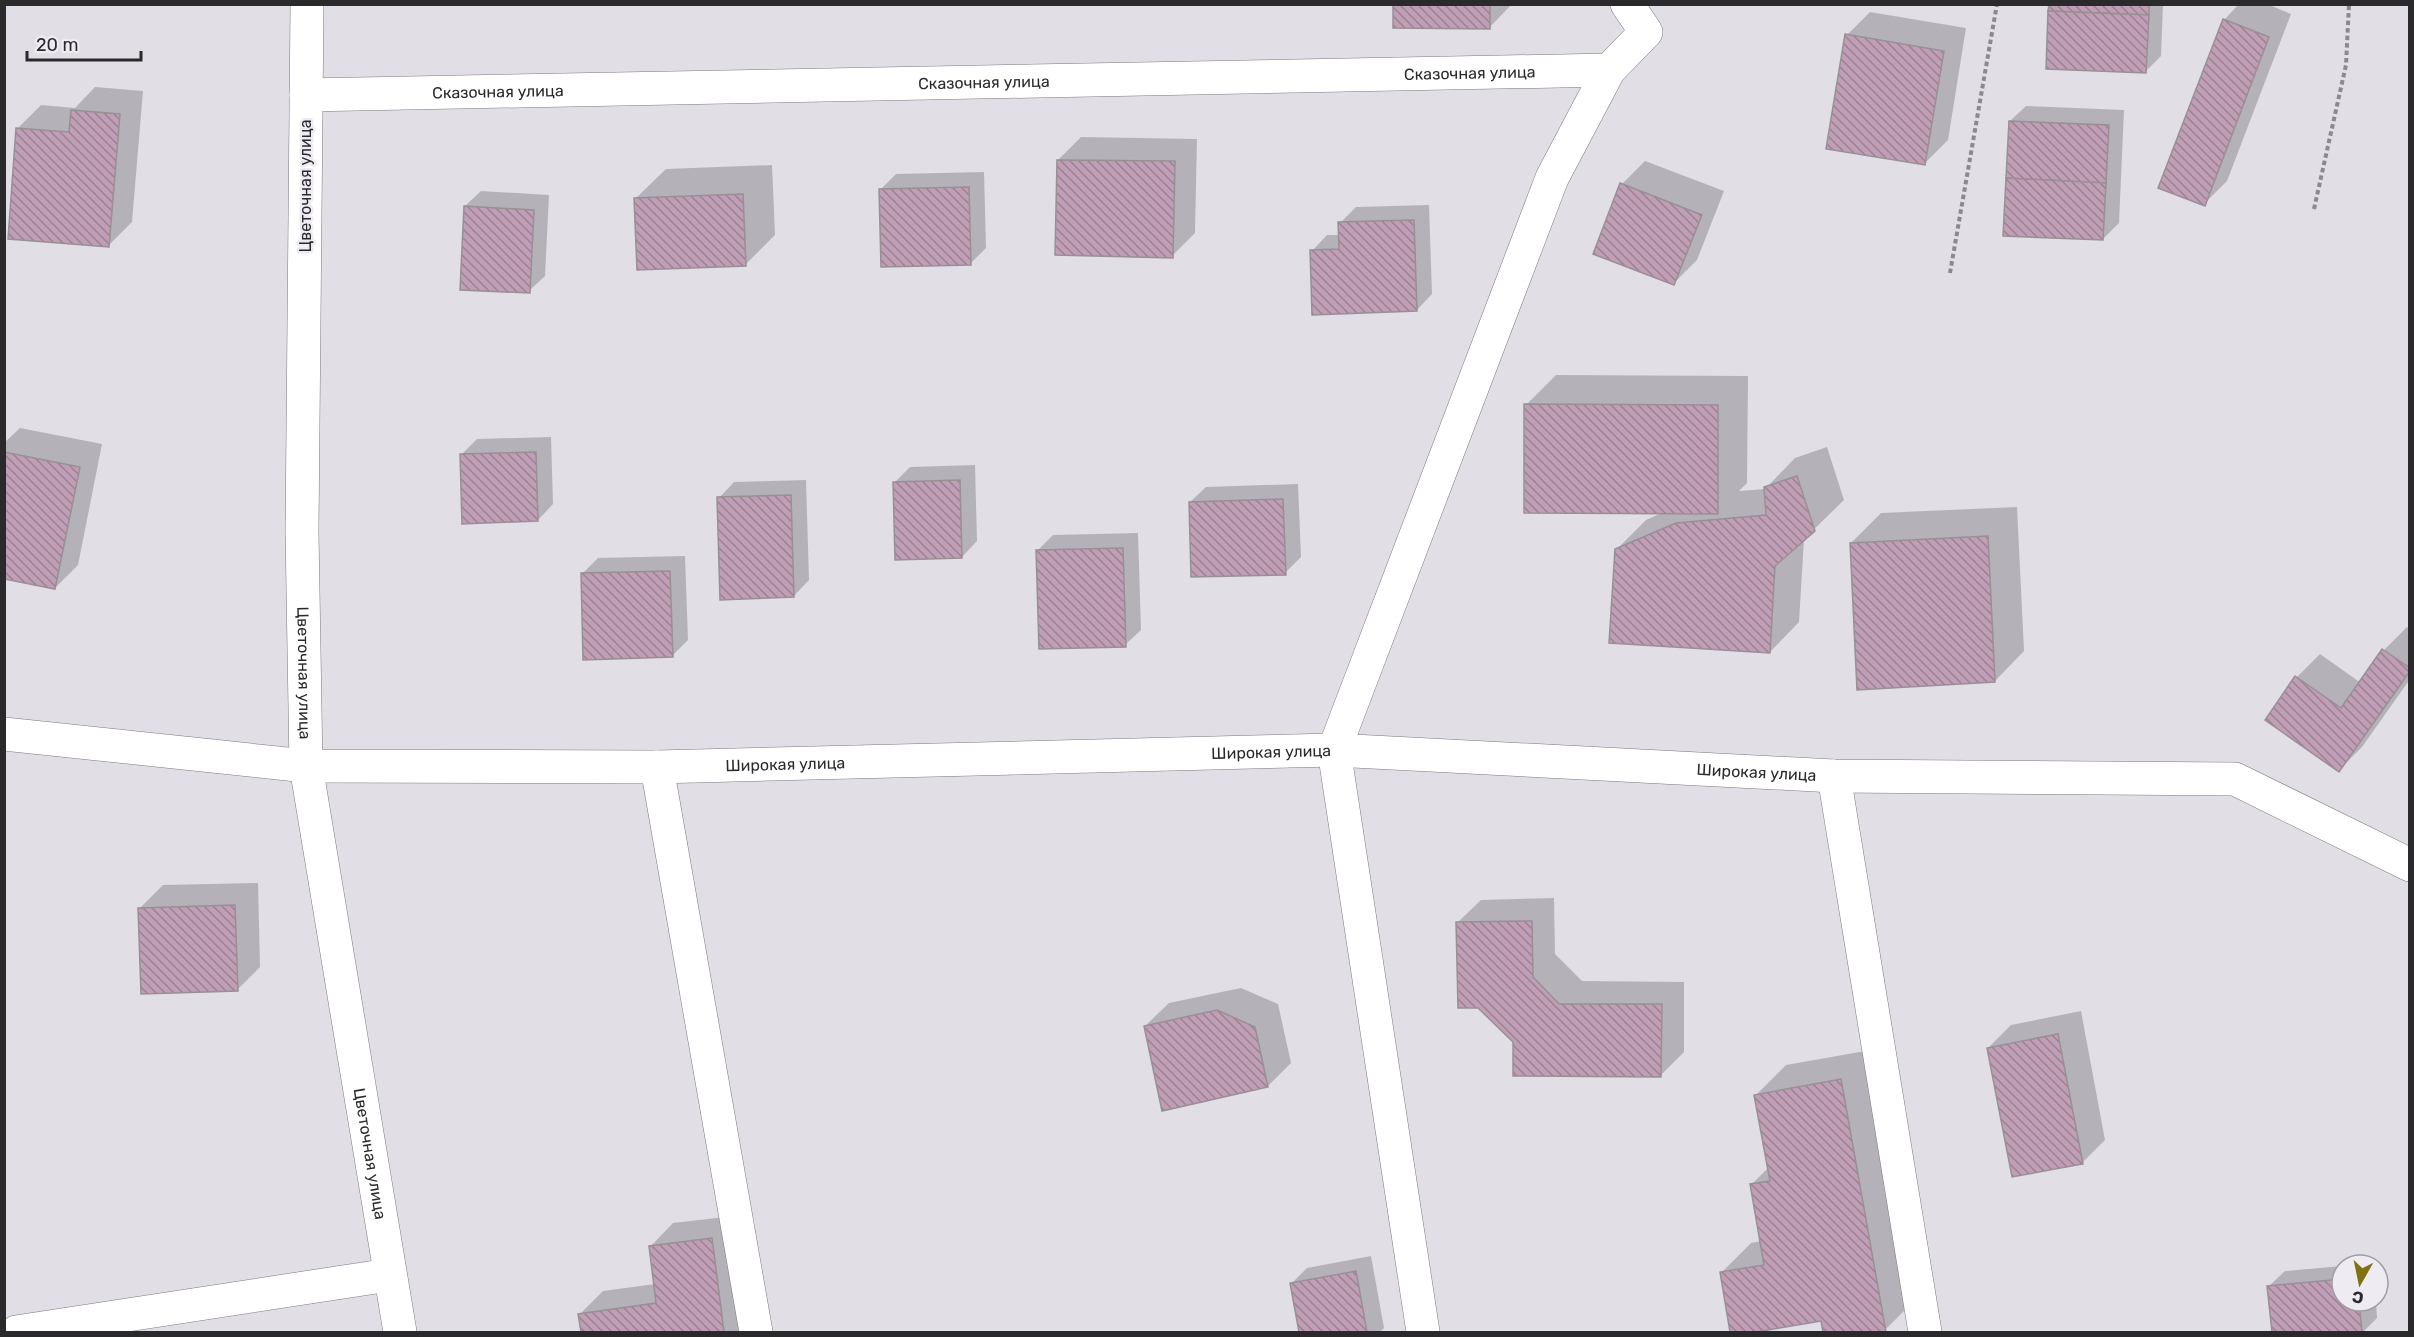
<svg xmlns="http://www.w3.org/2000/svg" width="2414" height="1337" viewBox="0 0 2414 1337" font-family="Rubik,sans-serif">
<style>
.shadow{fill:#0003}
.building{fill:url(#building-back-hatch);stroke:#989095;stroke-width:1.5}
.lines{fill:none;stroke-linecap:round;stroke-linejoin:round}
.minor-casing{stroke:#7c7980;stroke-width:34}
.path{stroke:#8b888e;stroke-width:4;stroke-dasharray:4.5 3;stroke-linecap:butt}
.minor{stroke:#fff;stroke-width:33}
.labels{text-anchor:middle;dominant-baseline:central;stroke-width:5;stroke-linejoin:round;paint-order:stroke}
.street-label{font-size:16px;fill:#2a292c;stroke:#efebf3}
</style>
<defs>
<pattern id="building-back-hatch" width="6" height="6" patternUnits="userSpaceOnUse" patternTransform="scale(1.5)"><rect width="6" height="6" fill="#c09eb6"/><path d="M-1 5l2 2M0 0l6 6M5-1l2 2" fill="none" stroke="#9c8194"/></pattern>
</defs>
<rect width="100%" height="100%" fill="#e2dee6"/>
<g class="shadow">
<polygon points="1395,4 1512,4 1489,28"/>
<polygon points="2050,4 2163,4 2161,56 2146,71"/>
<polygon points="2239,4 2267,4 2291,14 2227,181 2204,204 2224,20"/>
<polygon points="1870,12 1966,28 1948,140 1925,163 1847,35"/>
<polygon points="95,87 143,91 132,222 109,245 18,128 41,105 75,108"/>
<polygon points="2026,106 2124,110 2119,223 2103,239 2010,121"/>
<polygon points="1081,137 1197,139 1195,233 1172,256 1058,160"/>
<polygon points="1645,161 1724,191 1697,260 1674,283 1622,184"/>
<polygon points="772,165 775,235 745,265 636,198 666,169"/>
<polygon points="984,172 986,248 971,263 880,190 896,174"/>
<polygon points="481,191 549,195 545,276 529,291 465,206"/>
<polygon points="1429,205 1432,294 1417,310 1312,251 1327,235 1340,235 1340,223 1356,207"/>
<polygon points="1556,375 1748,376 1747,483 1739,491 1765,489 1795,458 1827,447 1844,500 1804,539 1799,622 1770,652 1616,550 1646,520 1664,512 1526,405"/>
<polygon points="20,428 102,444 78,565 55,588 4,578 4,443"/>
<polygon points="551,437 553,504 538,520 461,455 477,439"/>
<polygon points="975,465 977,541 962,557 894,483 910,467"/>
<polygon points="806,480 809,580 794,596 719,498 734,482"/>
<polygon points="1298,484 1301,557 1285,573 1190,502 1206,487"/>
<polygon points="2017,507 2024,651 1995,681 1851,543 1881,513"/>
<polygon points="1138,533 1141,630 1125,645 1037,551 1053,535"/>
<polygon points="685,556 688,640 672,656 582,574 598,558"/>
<polygon points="2407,627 2410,629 2410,679 2362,747 2339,770 2297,677 2320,654 2361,683 2384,650"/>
<polygon points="258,883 260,967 237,990 140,908 163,885"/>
<polygon points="1554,898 1555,954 1582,981 1684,982 1684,1052 1661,1075 1514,1042 1457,923 1481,900"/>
<polygon points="1241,988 1278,1004 1291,1063 1268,1086 1145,1026 1169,1003"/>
<polygon points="2081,1011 2105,1140 2082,1163 1988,1048 2011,1025"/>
<polygon points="1871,1050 1915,1300 1885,1330 1873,1332 1824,1332 1822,1320 1747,1332 1732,1332 1721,1273 1751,1243 1761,1241 1751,1185 1769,1167 1756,1095 1786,1065"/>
<polygon points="734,1216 743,1332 582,1332 580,1314 603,1291 655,1284 650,1247 673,1223"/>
<polygon points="1371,1256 1384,1328 1380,1332 1300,1332 1291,1284 1307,1268"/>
<polygon points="2373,1263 2373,1265 2349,1265"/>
<polygon points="2342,1266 2342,1301 2376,1301 2377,1318 2363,1332 2273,1332 2269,1286 2285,1271"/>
</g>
<g class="building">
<polygon points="1393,4 1490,4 1490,29 1393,28"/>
<polygon points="2049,4 2149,4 2149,15 2048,11"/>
<polygon points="2048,11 2149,15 2146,73 2046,69"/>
<polygon points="2223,19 2269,37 2205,206 2158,188"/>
<polygon points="1845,34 1944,51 1925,165 1826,149"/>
<polygon points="71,110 120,114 109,247 8,239 16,128 69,132"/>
<polygon points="2009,121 2109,125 2106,183 2006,178"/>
<polygon points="1057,160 1175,161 1173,258 1055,255"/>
<polygon points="2006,178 2106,183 2103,240 2003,236"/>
<polygon points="1620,183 1702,215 1674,285 1593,254"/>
<polygon points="969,187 971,265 881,267 879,189"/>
<polygon points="743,194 746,266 637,270 634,198"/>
<polygon points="464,206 534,210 530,293 460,290"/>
<polygon points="1414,220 1417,311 1312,315 1310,250 1339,249 1338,222"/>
<polygon points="1524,404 1718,405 1718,514 1524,513"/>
<polygon points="4,452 80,467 55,589 4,579"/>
<polygon points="536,452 538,521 462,524 460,454"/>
<polygon points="1797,476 1815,531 1775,566 1770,653 1609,643 1615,549 1676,523 1766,515 1764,487"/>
<polygon points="960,480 962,558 895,560 893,482"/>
<polygon points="791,495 794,597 720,600 717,497"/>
<polygon points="1283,499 1286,575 1191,577 1189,502"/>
<polygon points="1988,536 1995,682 1857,690 1850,543"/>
<polygon points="1123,548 1126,647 1039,649 1036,550"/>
<polygon points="670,571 673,657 583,660 581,573"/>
<polygon points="2382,649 2410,668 2410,671 2339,772 2265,720 2295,676 2341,708"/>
<polygon points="235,905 238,991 141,994 138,908"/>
<polygon points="1532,921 1533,977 1559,1004 1662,1004 1661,1077 1513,1076 1513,1042 1478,1008 1458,1008 1456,922"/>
<polygon points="1217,1010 1255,1027 1268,1087 1162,1111 1144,1026"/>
<polygon points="2058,1034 2083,1164 2012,1177 1987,1048"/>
<polygon points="1841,1079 1886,1332 1823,1332 1821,1321 1756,1332 1730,1332 1720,1272 1764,1265 1750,1184 1770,1181 1754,1095"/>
<polygon points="712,1238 724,1332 581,1332 578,1314 656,1303 649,1246"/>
<polygon points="1356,1271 1367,1332 1299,1332 1290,1283"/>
<polygon points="2342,1279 2342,1301 2359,1301 2362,1332 2272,1332 2267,1286"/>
</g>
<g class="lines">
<defs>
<g id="minor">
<path id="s1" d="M307 4 302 532 306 766 400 1332"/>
<path id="s2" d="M306 95 1609 70 1646 32 1627 4"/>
<path id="s3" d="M4 734 306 766 657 767 1334 750 1834 776 2235 779 2410 865"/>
<polyline points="657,767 756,1332"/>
<polyline points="1834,776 1925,1332"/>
<polyline points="16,1332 389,1275"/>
<polyline points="1423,1332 1334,750 1552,178 1609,70"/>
</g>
</defs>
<use href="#minor" class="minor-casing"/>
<g class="path">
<polyline points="2314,209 2346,65 2349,4"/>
<polyline points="1950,273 1997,4"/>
</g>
<use href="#minor" class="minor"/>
</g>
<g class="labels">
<g class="street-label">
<text stroke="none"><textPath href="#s2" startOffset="1164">Сказочная улица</textPath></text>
<text stroke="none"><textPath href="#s2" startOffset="678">Сказочная улица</textPath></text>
<text stroke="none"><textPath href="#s2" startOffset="192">Сказочная улица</textPath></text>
<text transform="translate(305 186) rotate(-90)">Цветочная улица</text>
<text stroke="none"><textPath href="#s1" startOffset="669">Цветочная улица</textPath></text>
<text stroke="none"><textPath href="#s3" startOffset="1269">Широкая улица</textPath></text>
<text stroke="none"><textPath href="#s3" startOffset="783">Широкая улица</textPath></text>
<text stroke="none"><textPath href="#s3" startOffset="1755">Широкая улица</textPath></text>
<text stroke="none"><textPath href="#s1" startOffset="1155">Цветочная улица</textPath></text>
</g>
</g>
<rect width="2414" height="1337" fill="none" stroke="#2a292c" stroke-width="12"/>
<g transform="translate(2360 1283) rotate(189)"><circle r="28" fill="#efebf3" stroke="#a09da3" stroke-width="1.5"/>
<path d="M0-4.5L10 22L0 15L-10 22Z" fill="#807111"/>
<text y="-9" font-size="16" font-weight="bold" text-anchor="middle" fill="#2a292c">С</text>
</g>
<path d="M27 51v9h114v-9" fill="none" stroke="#2a292c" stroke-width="3"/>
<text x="36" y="51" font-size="18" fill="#2a292c" stroke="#efebf3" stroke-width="4.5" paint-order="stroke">20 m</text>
</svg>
